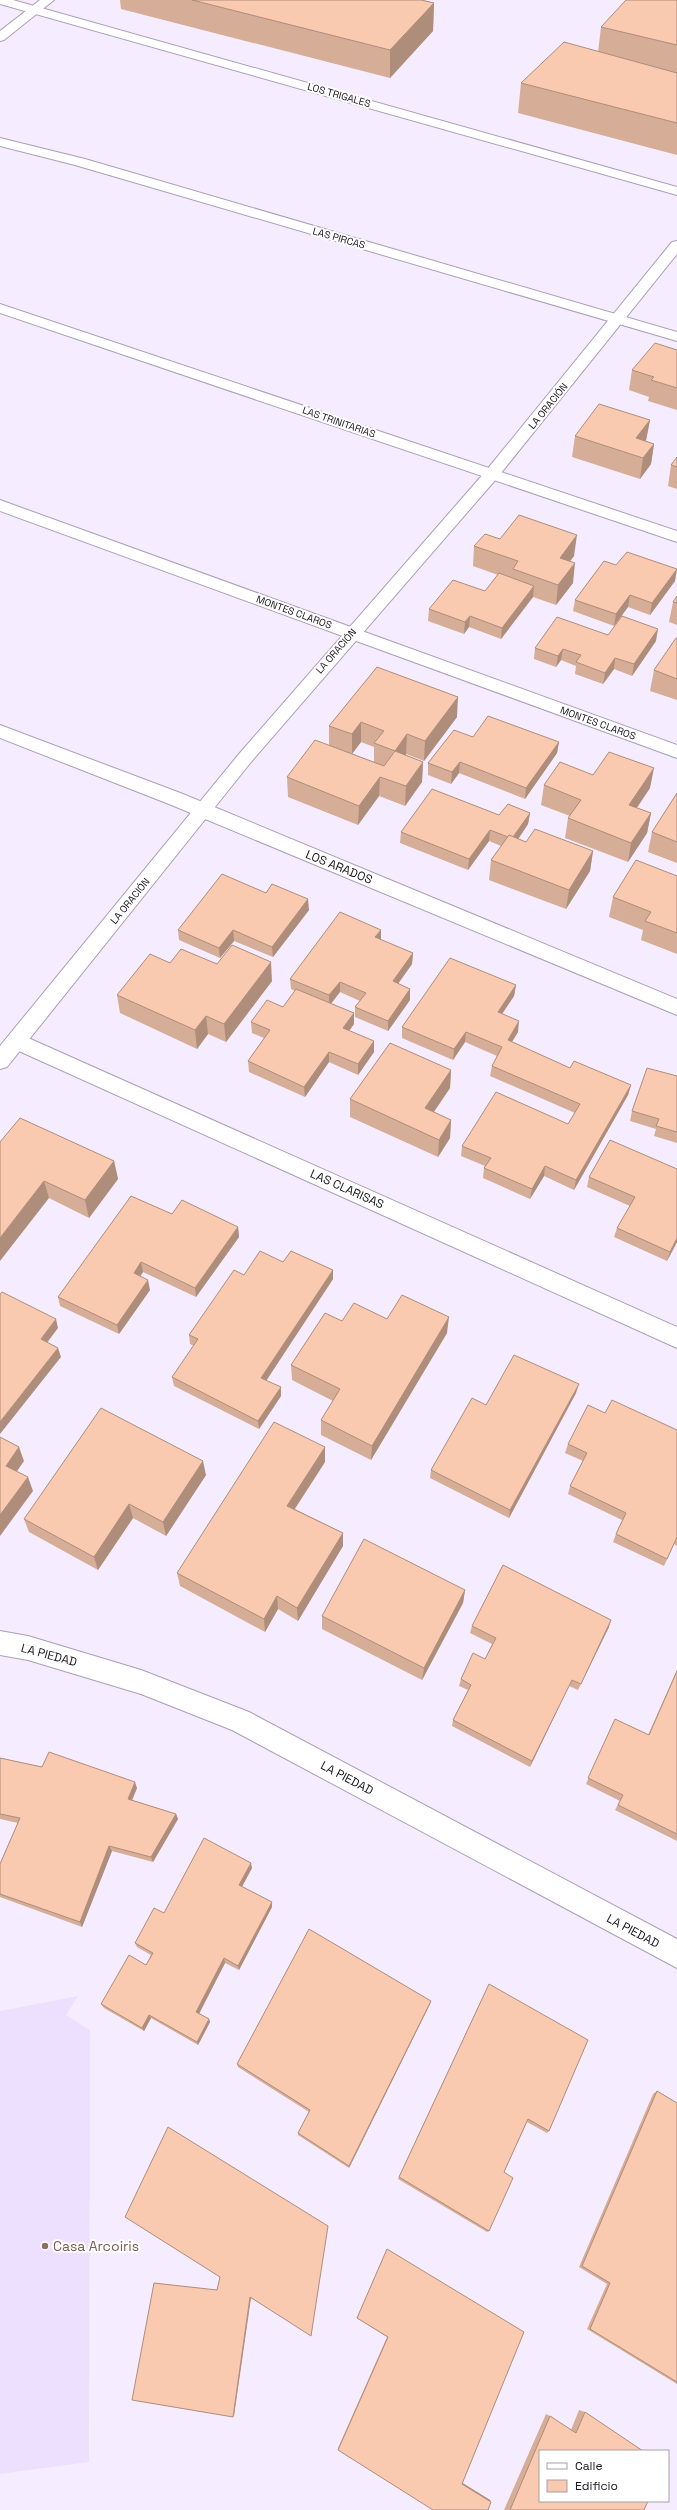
<svg xmlns="http://www.w3.org/2000/svg" width="677" height="2510" viewBox="0 0 677 2510" font-family="'Space Grotesk',sans-serif">
<style>
.built{fill:#ede0fe}
.lines{fill:none;stroke-linecap:round;stroke-linejoin:round}
.minor-casing{stroke:#ab9eba;stroke-width:2}
.secondary-casing{stroke:#ab9eba;stroke-width:2}
.minor{fill:#fff;fill-rule:evenodd}
.secondary{fill:#fff;fill-rule:evenodd}
.wall{fill:#d6ad97;fill-rule:evenodd}
.shaded-wall{fill:#ae8d7b}
.building{fill:#f9c9b0;stroke:#ae8d7b}
.education-dot{fill:#8d6e63;stroke:#fff;stroke-width:1.5}
.labels{text-anchor:middle;dominant-baseline:central;stroke-width:4;stroke-linejoin:round;paint-order:stroke}
.far-street-label{font-size:10px;fill:#18141e;stroke:#fff}
.street-label{font-size:12px;fill:#18141e;stroke:#fff}
.near-education-label{font-size:14px;fill:#785e54;stroke:#fff;text-anchor:start}
</style>
<rect width="100%" height="100%" fill="#f5edff"/>
<polygon class="built" points="78,1996 66,2015 90,2030 89,2462 0,2474 0,2011"/>
<g class="lines">
<defs>
<g id="minor">
<polygon points="0,0 13,0 677,187 677,195 0,4"/>
<polygon points="0,138 85,159 677,332 677,341 75,165 0,146"/>
<polygon points="0,304 677,531 677,542 0,313"/>
<polygon points="0,500 677,745 677,758 0,511"/>
<polygon points="0,725 183,794 677,999 677,1015 169,804 0,738"/>
<polygon points="17,1033 677,1327 677,1348 10,1047 7,1041 10,1035"/>
<polygon points="0,1631 28,1636 141,1670 249,1712 677,1939 677,1968 232,1730 141,1694 28,1660 0,1655"/>
</g>
<g id="secondary">
<polygon points="40,0 54,0 4,40 0,41 0,31"/>
<polygon points="677,241 677,254 497,478 251,762 7,1067 0,1069 0,1046 239,754 485,472 672,242"/>
</g>
</defs>
<use href="#minor" class="minor-casing"/>
<use href="#secondary" class="secondary-casing"/>
<use href="#minor" class="minor"/>
<use href="#secondary" class="secondary"/>
</g>
<g class="wall">
<polygon points="120,0 423,0 434,3 433,31 390,78 121,9"/>
<polygon points="677,0 677,155 518,113 521,83 598,52 601,27"/>
<polygon points="677,350 677,410 648,401 649,397 629,390 632,370"/>
<polygon points="650,420 646,441 654,444 651,464 640,479 572,457 575,436"/>
<polygon points="677,457 677,489 668,486 671,465"/>
<polygon points="500,539 574,556 570,561 573,583 556,605 533,597 501,639 469,627 464,634 428,621 429,609 485,591 498,575 473,566 474,546"/>
<polygon points="616,565 675,581 650,615 628,607 614,626 573,611 575,600"/>
<polygon points="677,596 677,625 669,622 673,602"/>
<polygon points="608,635 656,641 632,676 614,669 603,684 575,674 576,666 561,660 556,667 534,659 535,648"/>
<polygon points="677,638 677,700 650,691 654,670"/>
<path d="M377 667 457 717 424 761 406 754 405 755 423 762 422 782 405 806 379 796 358 825 288 797 287 777 329 745V726ZM361 742 374 747V762L352 754Z"/>
<polygon points="473,737 559,742 557,753 525,799 459,773 451,784 428,775 428,763"/>
<polygon points="593,775 650,788 637,808 651,813 647,833 628,862 565,838 568,818 570,816 541,805 544,785"/>
<polygon points="677,793 677,863 648,852 652,832"/>
<polygon points="530,813 528,824 518,839 526,842 593,851 590,871 566,909 489,880 491,860 501,846 489,841 468,870 400,843 401,832 499,815"/>
<polygon points="677,876 677,954 641,940 643,930 609,917 613,897"/>
<polygon points="309,910 273,957 234,941 220,958 179,940 178,930"/>
<polygon points="381,940 413,953 412,964 398,984 410,989 410,1000 388,1031 355,1017 355,1007 360,1001 340,992 331,1004 354,1013 354,1024 349,1031 374,1052 358,1075 329,1062 305,1097 249,1072 248,1061 264,1038 252,1033 251,1022 283,1007 295,991 291,989 290,979"/>
<polygon points="170,963 217,964 272,981 226,1042 208,1034 197,1049 120,1013 117,995"/>
<polygon points="516,985 514,996 502,1014 518,1032 512,1042 570,1068 631,1085 628,1095 574,1190 544,1176 530,1199 483,1178 484,1168 485,1166 461,1156 462,1146 568,1124 575,1113 490,1076 492,1066 497,1056 465,1042 453,1060 402,1038 402,1027"/>
<polygon points="451,1070 450,1088 434,1112 451,1120 450,1138 438,1157 350,1117 350,1099"/>
<polygon points="677,1076 677,1143 654,1136 656,1129 630,1121 632,1111"/>
<polygon points="0,1142 114,1161 118,1179 89,1218 49,1198"/>
<polygon points="677,1169 677,1242 667,1261 614,1237 617,1228 630,1206 587,1187 589,1177"/>
<polygon points="172,1214 238,1227 239,1237 196,1297 143,1272 140,1276 150,1290 119,1334 60,1306 58,1297"/>
<polygon points="283,1262 333,1270 333,1279 266,1381 281,1396 259,1429 174,1386 172,1377 194,1346 190,1344 189,1335 244,1275"/>
<polygon points="387,1319 447,1333 371,1460 321,1435 321,1420 333,1401 292,1380 291,1365 342,1321"/>
<polygon points="576,1393 509,1518 430,1478 431,1470 486,1405"/>
<polygon points="605,1413 677,1430 677,1546 674,1544 664,1566 613,1542 616,1534 622,1520 568,1494 570,1486 583,1461 565,1453 568,1444"/>
<polygon points="325,1462 295,1509 343,1533 343,1546 298,1621 278,1609 265,1632 180,1586 177,1573"/>
<polygon points="206,1475 166,1536 133,1518 98,1570 29,1532 24,1519"/>
<polygon points="465,1590 463,1603 422,1680 322,1629 322,1616"/>
<polygon points="472,1626 609,1627 578,1690 569,1686 530,1767 452,1726 453,1720 468,1690 459,1686 461,1679 485,1659 492,1644 470,1633"/>
<polygon points="677,1670 677,1841 615,1810 620,1801 586,1784 615,1719 648,1735"/>
<polygon points="0,1758 137,1788 132,1800 176,1814 178,1819 153,1862 112,1851 82,1927 0,1897 0,1864 18,1823 0,1819"/>
<polygon points="252,1868 242,1887 272,1902 272,1907 239,1970 225,1963 199,2013 209,2019 210,2022 198,2045 151,2018 144,2031 104,2008 101,2004 146,1965 151,1955 137,1947 135,1943 164,1913"/>
<polygon points="489,1984 549,2131 547,2133 527,2122 504,2172 489,2231 487,2232 398,2179"/>
<polygon points="430,2004 349,2168 298,2135 298,2133 309,2112 238,2067 237,2064"/>
<polygon points="657,2091 677,2103 677,2384 587,2329 607,2284 579,2267 653,2094"/>
<polygon points="387,2249 462,2483 490,2500 491,2502 338,2450 338,2448 387,2337 357,2318"/>
<polygon points="579,2410 585,2412 644,2510 504,2510 546,2414 550,2416 571,2430"/>
</g>
<g class="shaded-wall">
<polygon points="434,3 433,31 390,78 390,50"/>
<polygon points="650,420 646,440 635,455 636,438"/>
<polygon points="654,444 651,464 640,479 643,458"/>
<polygon points="577,535 574,556 557,578 560,558"/>
<polygon points="575,563 573,583 556,605 558,585"/>
<polygon points="677,569 675,581 650,615 652,603"/>
<polygon points="534,586 533,597 501,639 502,628"/>
<polygon points="630,595 628,607 614,626 616,614"/>
<polygon points="470,616 469,627 464,634 465,622"/>
<polygon points="658,629 656,641 632,676 634,664"/>
<polygon points="563,649 561,660 556,667 558,656"/>
<polygon points="615,658 614,669 603,684 605,673"/>
<polygon points="458,697 457,717 424,761 425,741"/>
<polygon points="361,722 361,742 352,754 352,734"/>
<polygon points="407,734 406,754 394,771 395,751"/>
<polygon points="559,742 557,753 525,799 526,788"/>
<polygon points="423,762 422,782 405,806 406,786"/>
<polygon points="460,762 459,773 451,784 452,772"/>
<polygon points="654,768 650,788 625,825 629,805"/>
<polygon points="380,777 379,796 358,825 359,806"/>
<polygon points="530,813 528,824 511,850 512,839"/>
<polygon points="651,813 647,833 628,862 631,843"/>
<polygon points="490,830 489,841 468,870 469,859"/>
<polygon points="593,851 590,871 566,909 569,890"/>
<polygon points="308,899 309,910 273,957 272,947"/>
<polygon points="233,930 234,941 220,958 219,948"/>
<polygon points="381,930 381,940 375,937"/>
<polygon points="413,953 412,964 392,992 393,981"/>
<polygon points="271,962 272,981 226,1042 224,1024"/>
<polygon points="340,982 340,992 329,1006 329,995"/>
<polygon points="516,985 514,996 496,1023 498,1012"/>
<polygon points="410,989 410,1000 388,1031 388,1021"/>
<polygon points="354,1013 354,1024 343,1039 343,1028"/>
<polygon points="206,1016 208,1034 197,1049 195,1030"/>
<polygon points="519,1021 518,1032 506,1051 508,1040"/>
<polygon points="466,1032 465,1042 453,1060 454,1049"/>
<polygon points="374,1041 374,1052 358,1075 358,1064"/>
<polygon points="329,1052 329,1062 305,1097 304,1087"/>
<polygon points="451,1070 450,1088 424,1126 425,1108"/>
<polygon points="631,1085 628,1095 574,1190 576,1180"/>
<polygon points="451,1120 450,1138 438,1157 439,1140"/>
<polygon points="114,1161 118,1179 89,1218 85,1200"/>
<polygon points="545,1166 544,1176 530,1199 532,1189"/>
<polygon points="44,1181 49,1198 0,1261 0,1238"/>
<polygon points="238,1227 239,1237 196,1297 195,1288"/>
<polygon points="677,1238 677,1242 667,1261 670,1252"/>
<polygon points="141,1262 143,1272 136,1283 134,1273"/>
<polygon points="333,1270 333,1279 262,1387 261,1378"/>
<polygon points="148,1280 150,1290 119,1334 117,1325"/>
<polygon points="449,1317 447,1333 371,1460 372,1446"/>
<polygon points="56,1319 58,1328 43,1348 41,1339"/>
<polygon points="58,1348 61,1357 0,1434 0,1422"/>
<polygon points="579,1384 576,1393 509,1518 510,1510"/>
<polygon points="281,1387 281,1396 259,1429 258,1421"/>
<polygon points="19,1447 24,1461 11,1480 6,1466"/>
<polygon points="325,1447 325,1462 288,1519 287,1506"/>
<polygon points="203,1461 206,1475 166,1536 163,1522"/>
<polygon points="28,1477 33,1491 0,1536 0,1515"/>
<polygon points="129,1504 133,1518 98,1570 94,1557"/>
<polygon points="343,1533 343,1546 298,1621 297,1608"/>
<polygon points="465,1590 463,1603 422,1680 424,1668"/>
<polygon points="277,1596 278,1609 265,1632 264,1619"/>
<polygon points="611,1620 609,1627 578,1690 581,1684"/>
<polygon points="572,1680 569,1686 530,1767 532,1761"/>
<polygon points="135,1782 137,1788 130,1805 128,1799"/>
<polygon points="176,1814 178,1819 153,1862 151,1857"/>
<polygon points="109,1846 112,1851 82,1927 80,1922"/>
<polygon points="251,1863 252,1868 240,1890 239,1885"/>
<polygon points="272,1902 272,1907 239,1970 238,1966"/>
<polygon points="224,1958 225,1963 198,2016 196,2012"/>
<polygon points="431,2001 430,2004 349,2168 349,2166"/>
<polygon points="149,2015 151,2018 144,2031 142,2028"/>
<polygon points="209,2019 210,2022 198,2045 197,2042"/>
<polygon points="250,2297 251,2298 234,2416 233,2417"/>
<polygon points="461,2482 490,2500 491,2502 462,2484"/>
</g>
<g class="building">
<polygon points="192,0 421,0 434,3 390,50"/>
<polygon points="626,0 677,0 677,45 601,27"/>
<polygon points="564,42 677,73 677,123 521,83"/>
<polygon points="655,343 677,350 677,388 651,380 654,377 632,370"/>
<polygon points="599,404 650,420 636,438 654,444 643,458 575,436"/>
<polygon points="677,457 677,467 671,465"/>
<polygon points="519,515 577,535 560,558 575,563 558,585 513,569 518,561 474,546 485,534 500,539"/>
<polygon points="627,552 677,569 652,603 630,595 616,614 575,600 604,561 616,565"/>
<polygon points="499,573 534,586 502,628 470,616 465,622 429,609 453,580 485,591"/>
<polygon points="677,596 677,603 673,602"/>
<polygon points="622,616 658,629 634,664 615,658 605,673 576,662 581,655 563,649 558,656 535,648 557,617 608,635"/>
<polygon points="676,638 677,638 677,679 654,670"/>
<polygon points="377,667 458,697 425,741 407,734 395,751 423,762 406,786 380,777 359,806 287,777 315,740 384,766 395,751 374,743 384,731 361,722 352,734 329,726"/>
<polygon points="488,716 559,742 526,788 460,762 452,772 428,763 454,730 473,737"/>
<polygon points="609,752 654,768 629,805 651,813 631,843 568,818 581,800 544,785 560,762 593,775"/>
<polygon points="432,789 499,815 508,804 530,813 513,837 509,835 508,837 490,830 469,859 401,832"/>
<polygon points="677,793 677,842 652,832"/>
<polygon points="535,829 593,851 569,890 491,860 509,835 526,842"/>
<polygon points="636,860 677,876 677,933 645,921 651,912 613,897"/>
<polygon points="222,874 266,893 272,884 308,899 272,947 233,930 219,948 178,930"/>
<polygon points="340,912 381,930 375,937 413,953 393,981 410,989 388,1021 355,1007 366,993 340,982 329,995 290,979"/>
<polygon points="232,945 271,962 224,1024 206,1016 195,1030 117,995 150,954 170,963 181,949 217,964"/>
<polygon points="450,958 516,985 498,1012 519,1021 508,1040 570,1068 574,1061 631,1085 576,1180 545,1166 532,1189 484,1168 491,1158 462,1146 496,1092 568,1124 580,1104 492,1066 502,1047 466,1032 454,1049 402,1027"/>
<polygon points="296,989 354,1013 343,1028 374,1041 358,1064 329,1052 304,1087 248,1061 270,1030 251,1022 267,1000 283,1007"/>
<polygon points="390,1043 451,1070 425,1108 451,1120 439,1140 350,1099"/>
<polygon points="647,1068 677,1076 677,1132 656,1126 659,1119 632,1111"/>
<polygon points="20,1118 114,1161 85,1200 44,1181 0,1238 0,1142"/>
<polygon points="610,1140 677,1169 677,1238 670,1252 617,1228 635,1197 589,1177"/>
<polygon points="131,1196 172,1214 182,1200 238,1227 195,1288 141,1262 134,1273 148,1280 117,1325 58,1297"/>
<polygon points="260,1251 283,1262 291,1251 333,1270 261,1378 281,1387 258,1421 172,1377 198,1339 189,1335 234,1270 244,1275"/>
<polygon points="2,1292 56,1319 41,1339 58,1348 0,1422 0,1294"/>
<polygon points="402,1295 449,1317 372,1446 321,1420 340,1389 291,1365 325,1313 342,1321 354,1303 387,1319"/>
<polygon points="514,1355 579,1384 510,1510 431,1470 472,1398 486,1405"/>
<polygon points="612,1400 677,1430 677,1537 667,1559 616,1534 626,1513 570,1486 587,1453 568,1444 588,1405 605,1413"/>
<polygon points="101,1408 203,1461 163,1522 129,1504 94,1557 24,1519"/>
<polygon points="274,1422 325,1447 287,1506 343,1533 297,1608 277,1596 264,1619 177,1573"/>
<polygon points="0,1437 19,1447 6,1466 28,1477 0,1515"/>
<polygon points="364,1539 465,1590 424,1668 322,1616"/>
<polygon points="503,1565 611,1620 581,1684 572,1680 532,1761 453,1720 471,1685 461,1679 473,1653 485,1659 496,1638 472,1626"/>
<polygon points="677,1671 677,1834 618,1805 623,1795 588,1778 615,1719 649,1735"/>
<polygon points="49,1752 135,1782 128,1799 176,1814 151,1857 109,1846 80,1922 0,1894 0,1864 20,1818 0,1814 0,1758 42,1767"/>
<polygon points="204,1838 251,1863 239,1885 272,1902 238,1966 224,1958 196,2012 209,2019 197,2042 149,2015 142,2028 101,2004 129,1955 146,1965 153,1953 135,1943 154,1908 164,1913"/>
<polygon points="309,1929 431,2001 349,2166 298,2133 310,2110 237,2064"/>
<polygon points="489,1984 588,2040 549,2131 528,2119 504,2172 513,2178 489,2231 399,2177"/>
<polygon points="657,2091 677,2103 677,2382 590,2329 610,2283 582,2266"/>
<polygon points="168,2127 328,2226 311,2336 250,2297 233,2417 132,2400 154,2283 217,2290 220,2277 125,2217"/>
<polygon points="387,2249 524,2332 462,2484 491,2502 488,2510 433,2510 338,2450 388,2337 357,2318"/>
<polygon points="585,2412 643,2451 540,2451 540,2501 648,2501 644,2510 510,2510 550,2416 576,2433"/>
</g>
<circle class="education-dot" cx="45" cy="2246" r="4"/>
<g class="labels">
<g class="far-street-label">
<text transform="translate(339 95) rotate(16)">LOS TRIGALES</text>
<text transform="translate(339 238) rotate(16)">LAS PIRCAS</text>
<text transform="translate(548 406) rotate(-51)">LA ORACIÓN</text>
<text transform="translate(339 422) rotate(19)">LAS TRINITARIAS</text>
<text transform="translate(294 612) rotate(20)">MONTES CLAROS</text>
<text transform="translate(336 651) rotate(-49)">LA ORACIÓN</text>
<text transform="translate(598 723) rotate(20)">MONTES CLAROS</text>
<text transform="translate(130 901) rotate(-51)">LA ORACIÓN</text>
</g>
<g class="street-label">
<text transform="translate(339 867) rotate(22)">LOS ARADOS</text>
<text transform="translate(347 1189) rotate(24)">LAS CLARISAS</text>
<text transform="translate(49 1655) rotate(15)">LA PIEDAD</text>
<text transform="translate(347 1778) rotate(28)">LA PIEDAD</text>
<text transform="translate(633 1931) rotate(28)">LA PIEDAD</text>
</g>
<g class="near-education-label">
<text x="53" y="2246">Casa Arcoiris</text>
</g>
</g>
<rect x="539" y="2450" width="130" height="52" fill="#ffffff" stroke="#a3a1a5"/>
<rect x="547" y="2463" width="20" height="6" fill="#ffffff" stroke="#a3a1a5"/>
<text x="575" y="2470" font-size="12" fill="#18141e">Calle</text>
<rect x="547" y="2480" width="20" height="12" fill="#f9c9b0" stroke="#a3a1a5"/>
<text x="575" y="2490" font-size="12" fill="#18141e">Edificio</text>
</svg>
